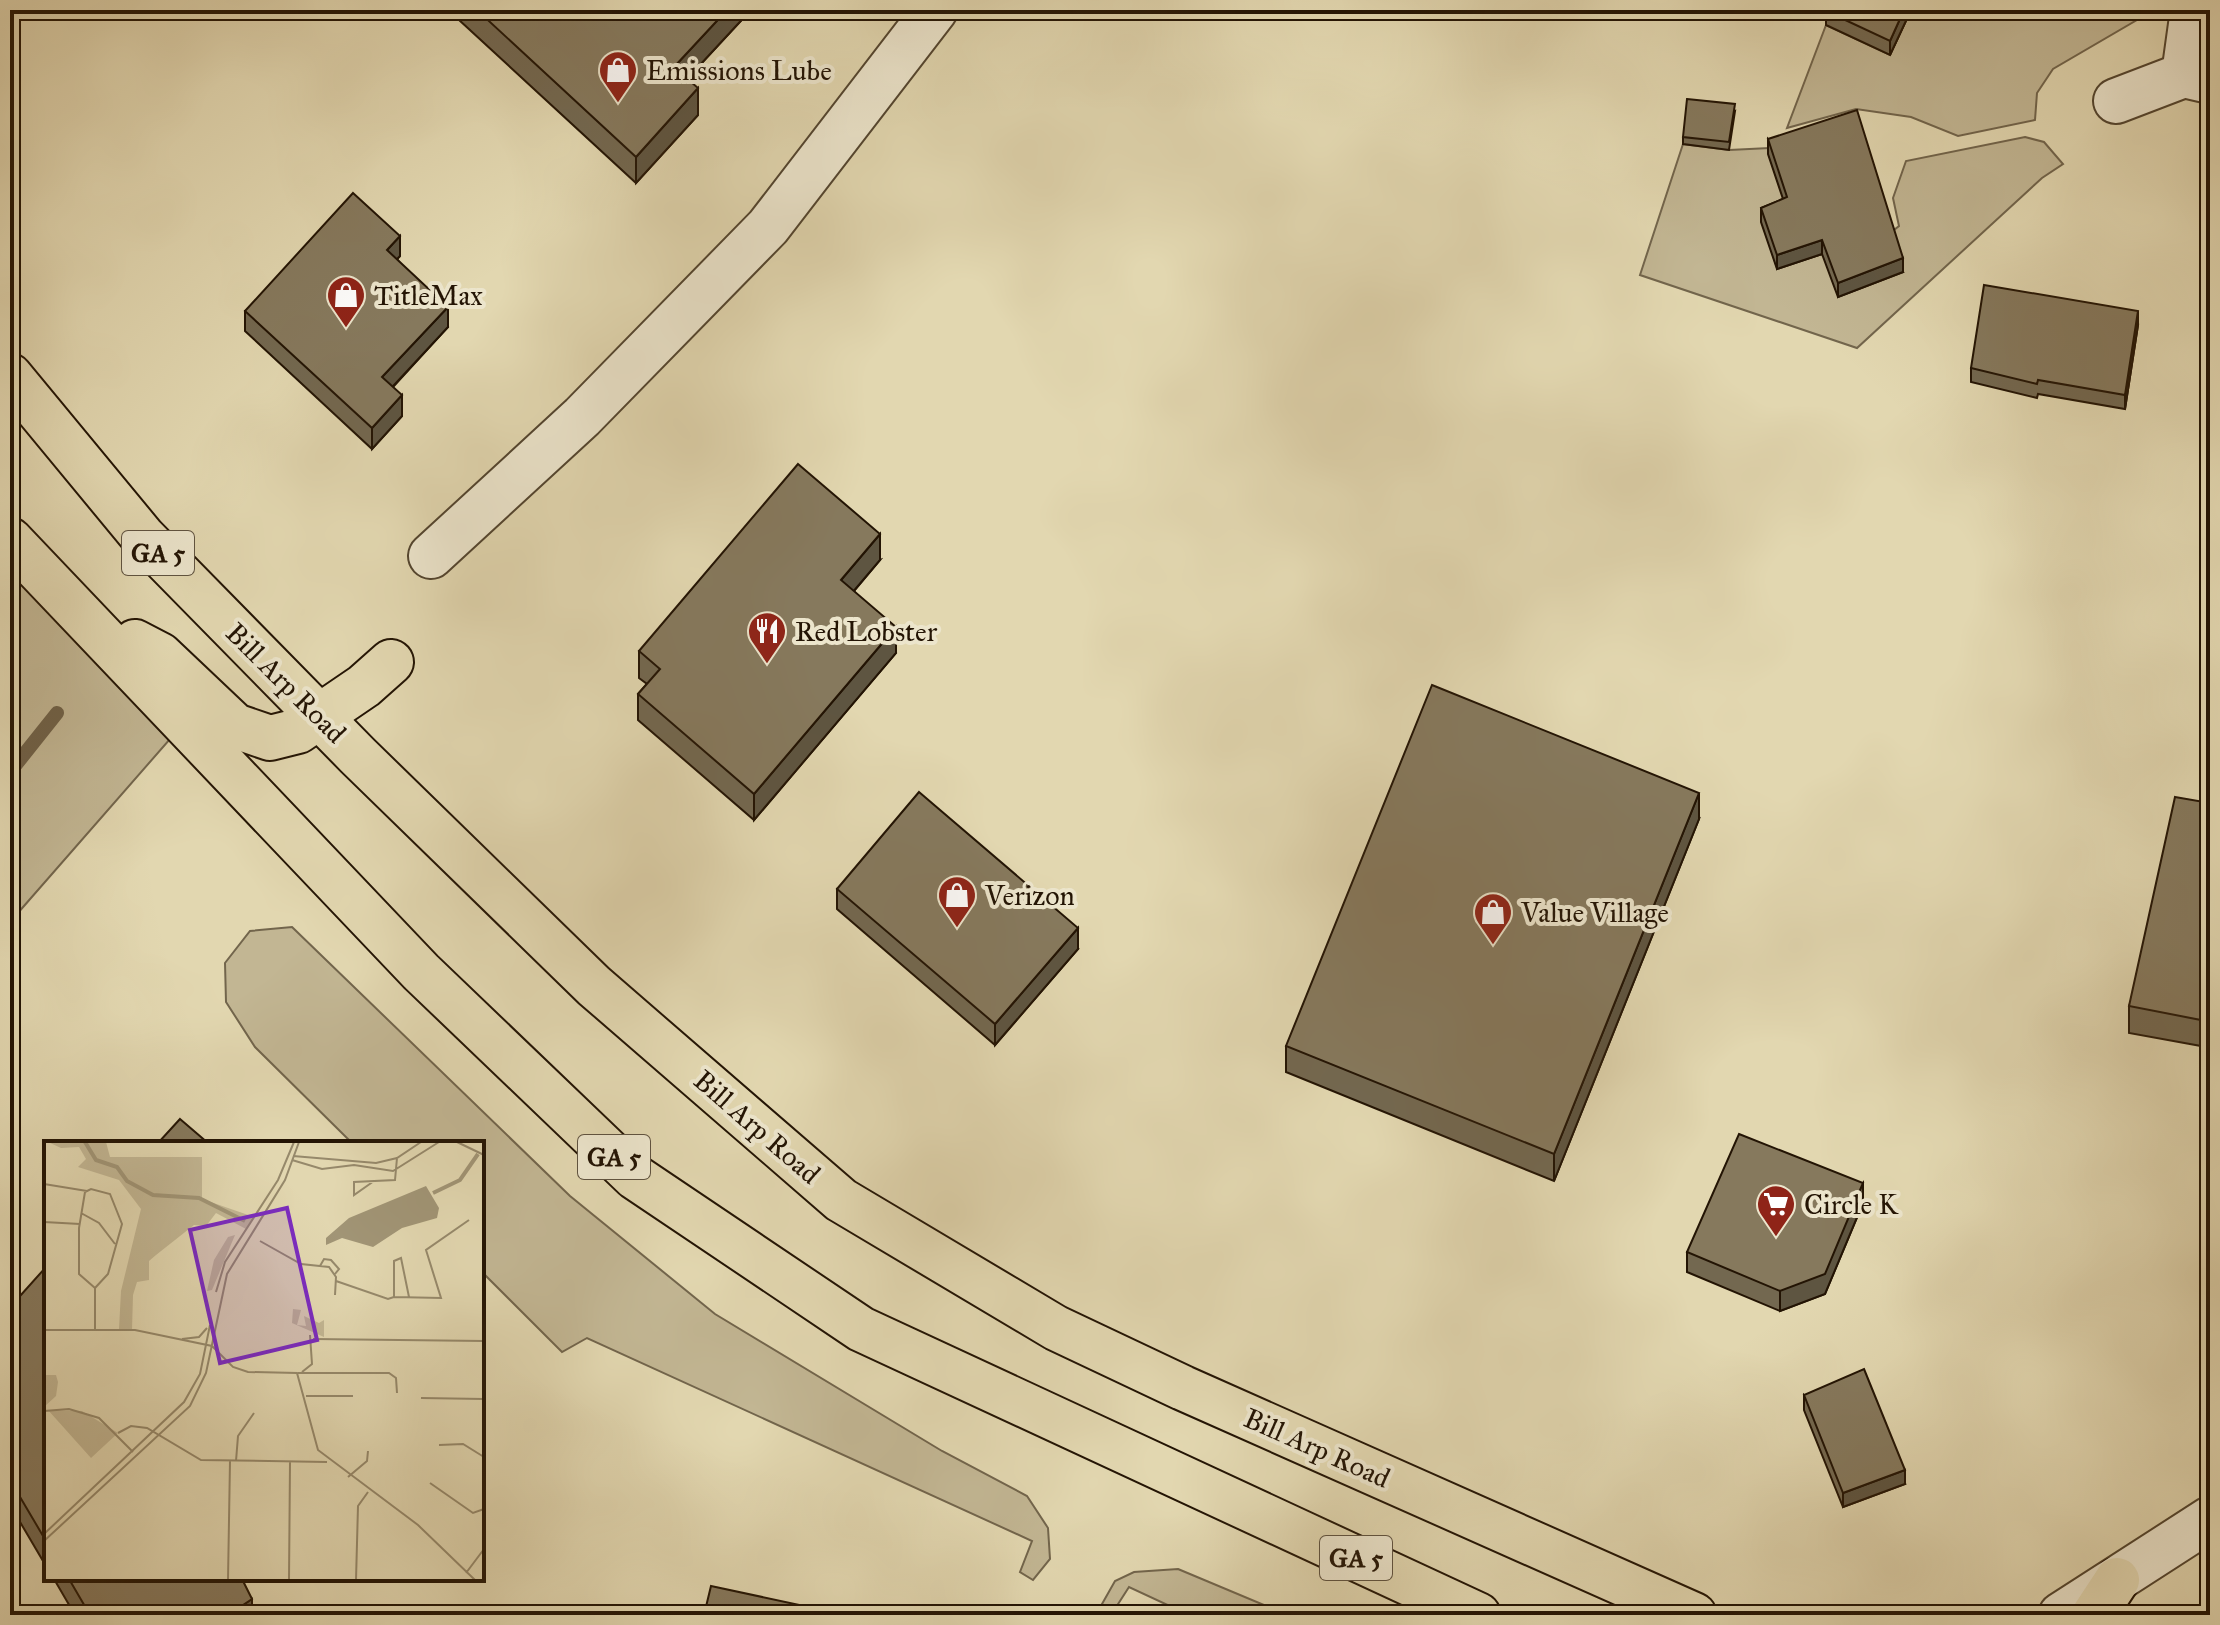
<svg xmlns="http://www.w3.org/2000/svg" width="2220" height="1625" viewBox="0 0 2220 1625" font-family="'IM FELL Great Primer',serif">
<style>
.green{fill:#c2b693;stroke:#72654c;stroke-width:2}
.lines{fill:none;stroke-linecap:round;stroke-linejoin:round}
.stream{stroke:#6f6148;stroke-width:14}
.minor-casing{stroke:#53452f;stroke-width:48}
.primary-casing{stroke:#231404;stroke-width:48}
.minor{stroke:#ece5cc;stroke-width:44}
.primary{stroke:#e2d7b0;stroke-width:44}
.wall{fill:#736850;stroke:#231404;stroke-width:2}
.shaded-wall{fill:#5e5541;stroke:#231404;stroke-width:2}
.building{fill:#86795d;stroke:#231404;stroke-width:2}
.labels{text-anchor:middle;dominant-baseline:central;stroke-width:8;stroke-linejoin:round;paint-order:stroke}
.shield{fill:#ece5cc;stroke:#5f5340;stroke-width:2}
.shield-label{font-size:26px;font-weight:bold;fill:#231404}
.poi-label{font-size:28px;fill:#231404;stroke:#ece5cc;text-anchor:start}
.street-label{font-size:28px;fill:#231404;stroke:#ece5cc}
.inset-river{fill:none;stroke:#a19576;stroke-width:4}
.inset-road{fill:none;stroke:#96896b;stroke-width:2}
.view{fill:#7b2cbf;fill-opacity:0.15;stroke:#7b2cbf;stroke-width:4}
.inset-edge{fill:none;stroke:#231404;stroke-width:4}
</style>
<rect width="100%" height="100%" fill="#e2d7b0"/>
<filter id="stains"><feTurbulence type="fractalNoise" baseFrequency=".0025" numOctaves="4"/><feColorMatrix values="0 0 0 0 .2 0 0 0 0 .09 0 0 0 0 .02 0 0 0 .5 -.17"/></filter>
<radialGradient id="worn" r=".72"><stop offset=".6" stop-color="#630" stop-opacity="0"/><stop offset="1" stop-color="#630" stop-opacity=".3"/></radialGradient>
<g class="green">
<polygon points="1911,10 2154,10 2053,69 2037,93 2035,120 1958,136 1911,117 1856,109 1787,128 1826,25 1890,55"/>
<polygon points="2025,137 2044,142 2063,164 2042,178 1857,348 1640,275 1683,144 1729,150 1788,147 1787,211 1762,222 1777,268 1890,233 1899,226 1893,198 1906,161"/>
<polygon points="32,563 184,723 10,922 10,594"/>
<polygon points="292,927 570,1196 715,1314 942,1451 1027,1496 1048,1528 1050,1559 1033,1580 1020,1572 1032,1541 587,1338 562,1352 482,1272 482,1143 352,1143 255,1047 226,1002 225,963 250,931"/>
<polygon points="1178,1569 1288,1615 1189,1615 1129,1587 1111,1615 1108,1615 1102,1604 1115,1581 1134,1572"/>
</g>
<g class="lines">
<polyline class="stream" points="10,772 57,713"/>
<defs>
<g id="minor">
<polyline points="2184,75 2193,10"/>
<polyline points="2116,101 2184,75 2210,81"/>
<polyline points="431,556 582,417 768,227 935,10"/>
<polyline points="2061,1615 2210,1519"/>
</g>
<g id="primary">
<polyline points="10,376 143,537 358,756 594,986 841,1200 1056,1328 1183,1388 1694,1615"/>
<polyline points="10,540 421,972 635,1177 861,1329 1478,1615"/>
<polyline points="135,642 160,655 235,726 270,738 298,731 364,686 391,662"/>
<polyline points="2094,1615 2117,1580"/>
</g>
</defs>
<use href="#minor" class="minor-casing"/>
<use href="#primary" class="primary-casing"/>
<use href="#minor" class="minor"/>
<use href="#primary" class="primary"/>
</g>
<g class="wall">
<polygon points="458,10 749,10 749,12 687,79 698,115 636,183 458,19"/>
<polygon points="1911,10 1890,55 1826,25 1826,11"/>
<polygon points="1735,111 1729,150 1683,144 1683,137"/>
<polygon points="1768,139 1903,272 1838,297 1822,254 1777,269 1761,222 1761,208 1783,199 1768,154"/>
<polygon points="400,256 397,259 448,327 393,387 402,416 372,449 245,331 245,311"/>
<polygon points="2210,291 2210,338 2205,337 2205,316"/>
<polygon points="2138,325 2125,409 2038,394 2037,398 1971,382 1971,368"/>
<polygon points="880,560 854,591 896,653 754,820 638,720 638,694 647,684 639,678 639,651"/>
<polygon points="2210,803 2201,1046 2129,1033 2129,1006"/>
<polygon points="1699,819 1554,1181 1286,1072 1286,1046"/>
<polygon points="837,889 1078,949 995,1045 837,909"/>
<polygon points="1863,1203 1825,1294 1780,1311 1687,1272 1687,1252"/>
<polygon points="46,1267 46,1566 10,1505 10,1351"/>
<polygon points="1804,1395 1905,1484 1843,1507 1804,1410"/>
<polygon points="54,1579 242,1579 252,1615 75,1615"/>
</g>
<g class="shaded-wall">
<polygon points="727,10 749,10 749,12 674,93 674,67"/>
<polygon points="1904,10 1911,10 1890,55 1890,41"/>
<polygon points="698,88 698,115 636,183 636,157"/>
<polygon points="400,236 400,256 387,270 387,250"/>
<polygon points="1822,240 1822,254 1777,269 1777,255"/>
<polygon points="1903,258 1903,272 1838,297 1838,283"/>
<polygon points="448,307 448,327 382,398 382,377"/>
<polygon points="2138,311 2138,325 2125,409 2125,395"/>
<polygon points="402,395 402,416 372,449 372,428"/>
<polygon points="880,534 880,560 841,606 841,580"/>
<polygon points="896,627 896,653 754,820 754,794"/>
<polygon points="1699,793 1699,819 1554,1181 1554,1154"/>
<polygon points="1078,928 1078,949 995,1045 995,1024"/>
<polygon points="2210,978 2210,1004 2201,1046 2201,1020"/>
<polygon points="1863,1183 1863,1203 1825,1294 1780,1311 1780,1291"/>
<polygon points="1905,1470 1905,1484 1843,1507 1843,1493"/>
<polygon points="252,1599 252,1615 228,1615"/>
</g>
<g class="building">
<polygon points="477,10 727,10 674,67 698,88 636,157"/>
<polygon points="1826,10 1904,10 1890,41 1826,11"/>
<polygon points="1687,99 1735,104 1729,142 1683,137"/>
<polygon points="1857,110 1903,258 1838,283 1822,240 1777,255 1761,208 1787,197 1768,139"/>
<polygon points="353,193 400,236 387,250 448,307 382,377 402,395 372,428 245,311"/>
<polygon points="1984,285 2138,311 2125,395 2038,380 2037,384 1971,368"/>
<polygon points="2210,291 2210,317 2205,316"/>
<polygon points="798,464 880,534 841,580 896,627 754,794 638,694 660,669 639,651"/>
<polygon points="1432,685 1699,793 1554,1154 1286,1046"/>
<polygon points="919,792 1078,928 995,1024 837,889"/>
<polygon points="2175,797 2210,803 2210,978 2201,1020 2129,1006"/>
<polygon points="180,1119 208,1143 158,1143"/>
<polygon points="1739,1134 1863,1183 1825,1274 1780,1291 1687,1252"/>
<polygon points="46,1267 46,1541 10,1480 10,1351 20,1296"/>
<polygon points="1864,1369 1905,1470 1843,1493 1804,1395"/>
<polygon points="69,1579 242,1579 252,1599 228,1615 90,1615"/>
<polygon points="711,1586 846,1615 704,1615"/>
</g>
<defs>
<symbol id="shop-pin" viewBox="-11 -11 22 30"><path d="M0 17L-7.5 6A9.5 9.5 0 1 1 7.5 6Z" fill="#8f2418" stroke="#ece5cc"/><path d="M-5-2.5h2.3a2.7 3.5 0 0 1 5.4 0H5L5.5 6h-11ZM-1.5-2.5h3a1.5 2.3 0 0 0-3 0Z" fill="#fff"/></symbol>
<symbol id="restaurant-pin" viewBox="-11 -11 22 30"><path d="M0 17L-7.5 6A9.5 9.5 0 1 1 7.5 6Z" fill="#8f2418" stroke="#ece5cc"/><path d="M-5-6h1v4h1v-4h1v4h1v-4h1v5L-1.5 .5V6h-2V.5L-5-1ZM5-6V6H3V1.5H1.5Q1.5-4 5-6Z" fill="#fff"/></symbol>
<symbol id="supermarket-pin" viewBox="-11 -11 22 30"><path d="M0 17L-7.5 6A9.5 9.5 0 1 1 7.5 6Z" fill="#8f2418" stroke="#ece5cc"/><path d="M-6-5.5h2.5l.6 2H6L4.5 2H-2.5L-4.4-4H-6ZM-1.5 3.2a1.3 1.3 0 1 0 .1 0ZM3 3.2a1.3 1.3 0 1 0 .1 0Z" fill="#fff"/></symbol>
</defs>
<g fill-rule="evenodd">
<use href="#shop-pin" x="596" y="48" width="44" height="60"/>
<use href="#shop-pin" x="324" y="273" width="44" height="60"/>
<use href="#restaurant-pin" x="745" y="609" width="44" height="60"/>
<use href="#shop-pin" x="935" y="873" width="44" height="60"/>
<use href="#shop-pin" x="1471" y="890" width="44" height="60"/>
<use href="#supermarket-pin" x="1754" y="1182" width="44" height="60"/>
</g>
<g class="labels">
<g class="shield">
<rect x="122" y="531" width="72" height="44" rx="6"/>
<rect x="578" y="1135" width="72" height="44" rx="6"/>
<rect x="1320" y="1536" width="72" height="44" rx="6"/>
</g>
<g class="shield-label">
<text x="158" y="553">GA 5</text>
<text x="614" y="1157">GA 5</text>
<text x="1356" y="1558">GA 5</text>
</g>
<g class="poi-label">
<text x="646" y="70">Emissions Lube</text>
<text x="374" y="295">TitleMax</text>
<text x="795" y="631">Red Lobster</text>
<text x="985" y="895">Verizon</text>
<text x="1521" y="912">Value Village</text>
<text x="1804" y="1204">Circle K</text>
</g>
<g class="street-label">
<text transform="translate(286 683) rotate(45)">Bill Arp Road</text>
<text transform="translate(757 1127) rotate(41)">Bill Arp Road</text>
<text transform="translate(1317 1448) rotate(24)">Bill Arp Road</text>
</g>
</g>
<g transform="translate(44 1141)">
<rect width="440" height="440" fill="#e2d7b0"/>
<path d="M4 1H62L66 16H158V58L210 76 202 88 172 72 162 85 150 84 112 114 105 120V139L93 141 89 154 88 189 75 188 77 150 97 68 75 39 34 26 42 18 35 6 17 7ZM191 94 168 149 163 150 170 119 184 96ZM249 168 257 169 253 184 262 185 260 175 275 182 280 179V196L248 182ZM0 234H12L14 241 12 255 0 266ZM4 269 38 270 74 292 47 317Z" fill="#c2b693"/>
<path d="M382 45 395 67 393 77 358 87 329 106 298 97 282 104V97L305 77Z" fill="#a19576"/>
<path class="inset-river" d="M41 1 52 19 73 26 83 40 109 54 155 57 201 80M389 52 416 39 434 13"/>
<path class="inset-road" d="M413 1 440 14M249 15 332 22 353 17 377 1M248 19 278 28 310 24 349 30 395 1M330 40 310 54V41L351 39 353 17M0 43 43 50M37 72 55 82 71 103M0 81 36 83M216 100 257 123 285 126 292 136 291 154M276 125 280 118 287 119 295 128 291 133M292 140 344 158 350 156V120L357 117 365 156M51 147 35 133V87L41 51 47 48 66 53 78 83 64 133 51 147V189M172 151 181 121 234 39 250 1M350 156 397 157 382 109 425 79M0 189H91L168 205 189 226 204 231 253 232 274 309 374 384 431 439M138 198 155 196 163 187M269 198 440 200M258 231 268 223 266 194M254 232H345L352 237 353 252M262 255H309M377 257 440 258M0 270 25 268 55 277 89 311M74 292 87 285 103 287 157 319 283 321M395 304 419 303 440 316M192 320 194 295 210 272M304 336 323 320 324 310M386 342 429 372 440 368M0 393 140 261 156 233 166 184M0 400 146 265 162 232 183 133 241 39 255 1M422 432 440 408M184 439 186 320M245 439 246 321M312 439 314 365 324 351"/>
<path class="view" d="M243 67 273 199 176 222 146 89Z"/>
<rect width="440" height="440" class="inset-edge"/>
</g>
<rect width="2220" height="1625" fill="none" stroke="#e2d7b0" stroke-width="40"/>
<rect x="12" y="12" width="2196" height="1601" fill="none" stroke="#231404" stroke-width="4"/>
<rect x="20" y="20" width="2180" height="1585" fill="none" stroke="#231404" stroke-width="2"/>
<rect width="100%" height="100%" filter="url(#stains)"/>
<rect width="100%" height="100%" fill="url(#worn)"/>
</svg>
